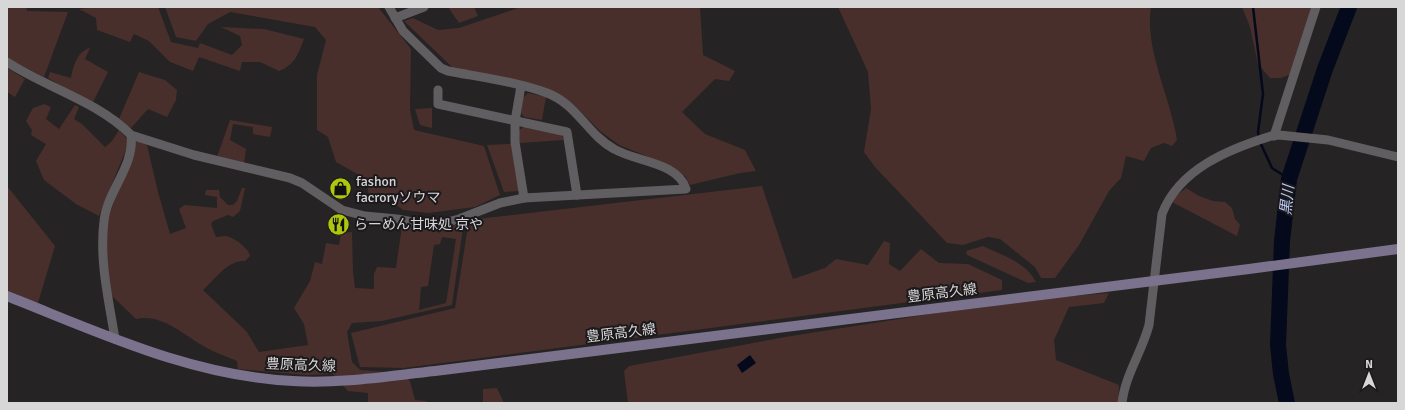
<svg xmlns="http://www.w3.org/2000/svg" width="1405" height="410" viewBox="0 0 1405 410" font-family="Signika,'Noto Sans JP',sans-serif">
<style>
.green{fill:#492f2b;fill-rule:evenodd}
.water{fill:#04091c}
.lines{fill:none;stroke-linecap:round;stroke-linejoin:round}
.stream{stroke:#04091c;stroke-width:2.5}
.river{stroke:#04091c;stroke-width:16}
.street{stroke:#605e60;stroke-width:9}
.secondary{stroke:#7b728d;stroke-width:10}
.labels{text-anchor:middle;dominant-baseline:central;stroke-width:4;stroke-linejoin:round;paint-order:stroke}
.poi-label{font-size:14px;fill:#d8d7d8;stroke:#1b191b;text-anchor:start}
.street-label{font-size:14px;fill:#d8d7d8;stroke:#1b191b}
.water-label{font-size:15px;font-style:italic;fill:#bdcdf6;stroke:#1b191b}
</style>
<rect width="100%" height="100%" fill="#252324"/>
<g class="green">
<polygon points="7,7 26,7 27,11 68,12 44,77 7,58"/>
<path d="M100 7H158L171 42 198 48 200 43 232 55 242 45 240 36 221 27 264 29 304 39C298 54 295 65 279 71L260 62H242L240 71 199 57 193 71 170 62 149 41 134 34 130 42 97 30 96 18 79 9Z"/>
<polygon points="165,7 378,7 411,49 410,110 414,130 484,146 500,195 475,207 428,213 403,210 390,200 369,196 366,179 336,162 328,137 317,130 317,75 326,40 315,27 230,12 208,24 196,41 176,37"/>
<polygon points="448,7 474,7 478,16 459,23"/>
<polygon points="521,7 700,7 703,55 735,71 729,81 715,79 682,112 705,134 745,150 756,171 740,173 690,185 685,176 666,164 619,145 600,131 575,106 547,90 453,68 404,21 413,18 438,30 459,28"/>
<path d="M838 7H1151C1144 49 1171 98 1177 140L1172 146 1164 143 1151 148 1144 161 1126 156 1121 178 1109 191 1079 245 1055 278H1041L1035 267 1000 239 988 237 963 245 947 243 875 167 864 152 871 109 868 72Z"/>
<polygon points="1242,7 1312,7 1291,74 1281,78 1270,78 1258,64 1250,27"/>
<path d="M90 48 85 59 108 72 92 104 48 78 50 72 71 78C73 67 77 51 90 48Z"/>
<polygon points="7,68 25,79 15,97 7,92"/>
<polygon points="139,72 165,80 177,90 176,100 167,117 148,109 131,128 119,119"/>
<polygon points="528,93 546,97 542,120 524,117 521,113 523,98"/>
<polygon points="44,104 51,107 46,119 59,129 75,105 79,107 74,119 82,124 105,147 112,141 119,130 128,140 127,147 99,216 76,204 44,180 36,161 46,144 31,135 32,130 26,121 33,108"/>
<polygon points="432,108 432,128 420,125 415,109"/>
<polygon points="230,120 272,127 270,137 253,134 253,127 233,124 230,140 246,149 244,164 217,157"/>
<polygon points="525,126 561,133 564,140 519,143 518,131"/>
<path d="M138 141 147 145 158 192 170 234 186 228 179 209 185 205 217 208V197L205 195 206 190H219L220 197 228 205H233L237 201 242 188H245L240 211 233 217 228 215 213 221 211 224 216 237C220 237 225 235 229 237 236 239 249 249 250 256L245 261C228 260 215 279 203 290L247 332 259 352 308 345 304 324 294 308 310 281 315 262 322 264 326 243 339 245 341 233 352 232 353 272 355 288 374 289V274L377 267 396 268 402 226 426 228H449L464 221 452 305 382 321 352 323 347 332 352 362 360 370 400 373 410 381 415 400 426 401 427 403H368V393L348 391 333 374 307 375 238 369 237 361C226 356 215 353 205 347 185 336 162 313 136 319L112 296 107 273V222L135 142ZM442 237 456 239 446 303 419 310 421 287 428 286 434 245 440 244Z"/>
<polygon points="511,144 519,191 504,192 487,145"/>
<polygon points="7,186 55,246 38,303 7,291"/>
<polygon points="762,186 793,279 825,268 836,259 868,265 884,241 890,243 889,264 900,271 921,249 939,263 968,264 1002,280 1002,290 404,368 360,367 351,333 455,308 469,220"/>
<polygon points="1186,188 1199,196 1213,201 1225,202 1232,208 1235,219 1240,225 1237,236 1170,201"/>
<path d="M983 246C1003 256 1025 261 1036 282L1028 283 967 255 966 251Z"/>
<polygon points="1109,293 1104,303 1069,307 1054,340 1056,360 1119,385 1118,403 628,403 624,371 629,366 785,337 1013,301"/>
<polygon points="497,388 504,403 483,403 483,389"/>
</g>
<polygon class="water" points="750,355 756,363 742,373 737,365"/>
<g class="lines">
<g class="stream">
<polyline points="1253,7 1263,94 1258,132 1259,138"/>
<polyline points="1260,142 1272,168 1289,179"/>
</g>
<polyline class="river" points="1287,403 1281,374 1278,345 1282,241 1289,179 1325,69 1349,7"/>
<g class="street">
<polyline points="395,18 424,7"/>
<path d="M7 62C45 87 99 102 131 135L194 155 290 178 302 183 342 210 365 216 397 219 423 224 443 223 459 219 500 203 524 198 686 189C678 162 636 162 614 149 588 135 577 104 547 93 518 82 479 77 448 71L441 68 403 31 389 7"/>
<polyline points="521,86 515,121 515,142 524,198"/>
<polyline points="438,90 438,104 567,132 577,195"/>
<polyline points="1274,136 1316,7"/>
<path d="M115 339C109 301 99 261 104 221 107 191 135 166 131 135"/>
<path d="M1122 403C1125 375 1142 352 1149 325L1162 214C1179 169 1229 149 1271 136L1279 135 1328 140 1398 157"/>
</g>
<path class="secondary" d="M7 296C101 333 191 376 293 381 341 384 388 376 435 371L1249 269 1398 249"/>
</g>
<defs>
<symbol id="shop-disc" viewBox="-11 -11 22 22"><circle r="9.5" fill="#aec60c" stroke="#1b191b"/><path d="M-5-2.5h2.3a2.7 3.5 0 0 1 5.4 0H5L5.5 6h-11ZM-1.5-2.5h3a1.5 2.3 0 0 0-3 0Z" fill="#111"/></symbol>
<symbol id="restaurant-disc" viewBox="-11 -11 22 22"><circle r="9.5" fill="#aec60c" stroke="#1b191b"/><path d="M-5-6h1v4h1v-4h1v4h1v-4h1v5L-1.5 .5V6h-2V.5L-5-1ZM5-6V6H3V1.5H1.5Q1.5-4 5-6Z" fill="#111"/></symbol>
</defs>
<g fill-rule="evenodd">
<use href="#shop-disc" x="328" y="176" width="25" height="25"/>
<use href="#restaurant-disc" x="326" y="212" width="25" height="25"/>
</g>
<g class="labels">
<g class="poi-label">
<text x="356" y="181">fashon<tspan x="356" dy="16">facroryソウマ</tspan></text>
<text x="354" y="224">らーめん甘味処 京や</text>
</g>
<g class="street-label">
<text transform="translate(942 293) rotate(-7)">豊原高久線</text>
<text transform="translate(621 333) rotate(-7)">豊原高久線</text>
<text transform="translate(301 365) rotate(2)">豊原高久線</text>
</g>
<g class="water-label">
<text transform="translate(1287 200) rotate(-84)">黒川</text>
</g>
</g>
<rect width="1405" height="410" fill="none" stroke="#d8d7d8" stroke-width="16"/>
<g transform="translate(1369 374)" stroke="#1b191b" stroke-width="3" paint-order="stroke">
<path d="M0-3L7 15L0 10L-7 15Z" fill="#d8d7d8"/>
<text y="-6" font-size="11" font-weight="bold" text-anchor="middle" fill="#d8d7d8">N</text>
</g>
</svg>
